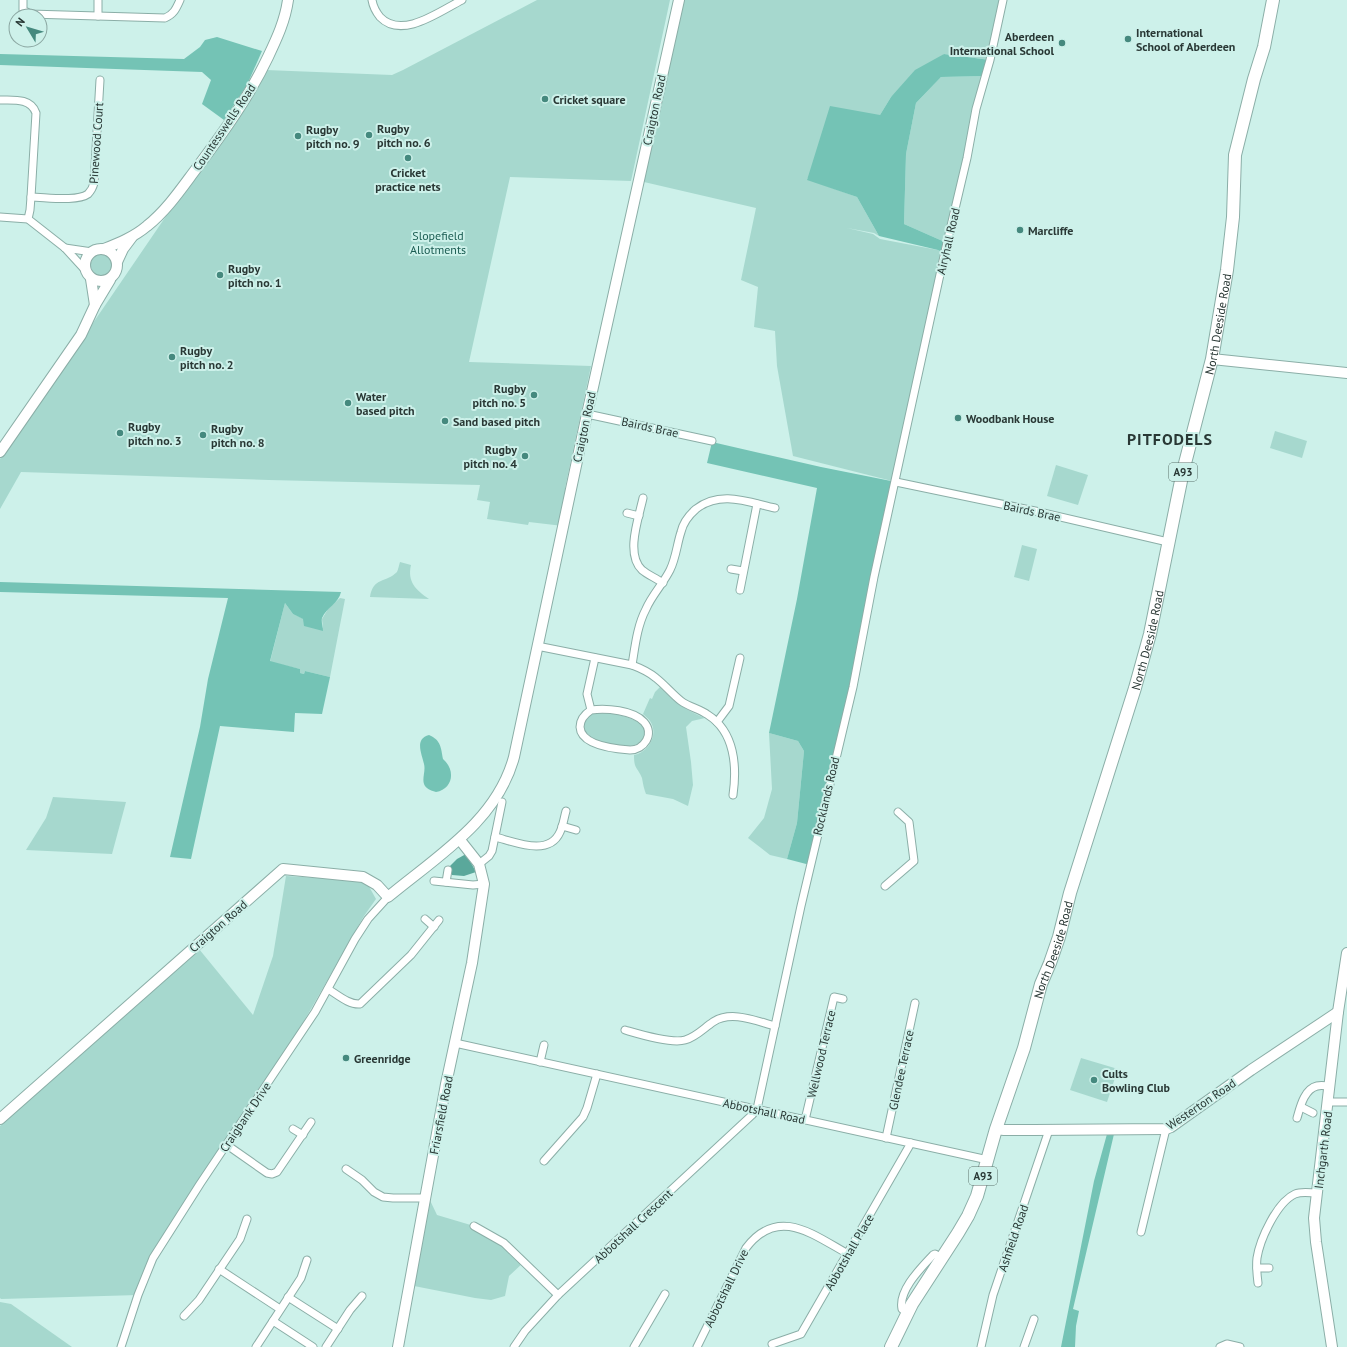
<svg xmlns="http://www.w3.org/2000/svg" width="1347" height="1347" viewBox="0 0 1347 1347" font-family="'PT Sans',sans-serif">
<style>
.green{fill:#a6d8ce}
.forest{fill:#74c3b5}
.water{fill:#5aa89b}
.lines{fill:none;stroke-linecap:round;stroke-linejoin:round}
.street-casing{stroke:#8baea7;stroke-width:9}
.secondary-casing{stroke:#8baea7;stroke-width:12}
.primary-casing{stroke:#8baea7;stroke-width:14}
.street{stroke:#fff;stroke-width:7}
.secondary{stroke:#fff;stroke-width:10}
.primary{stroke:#fff;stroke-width:12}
.poi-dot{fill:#45897e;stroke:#cdf1ea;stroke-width:1.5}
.labels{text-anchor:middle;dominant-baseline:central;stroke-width:4;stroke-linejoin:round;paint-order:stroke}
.shield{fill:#cdf1ea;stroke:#5a706b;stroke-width:1}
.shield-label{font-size:11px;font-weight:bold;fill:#293835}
.poi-label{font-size:12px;font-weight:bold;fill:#293835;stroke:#cdf1ea;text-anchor:start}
.street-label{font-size:12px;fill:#293835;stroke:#cdf1ea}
.park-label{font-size:12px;fill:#1b5c52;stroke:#cdf1ea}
.district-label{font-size:16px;font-weight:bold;letter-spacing:1px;fill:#293835;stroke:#cdf1ea}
</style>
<rect width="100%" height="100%" fill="#cdf1ea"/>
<g class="green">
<polygon points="537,0 670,0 631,181 510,177 469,362 591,366 565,488 571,489 563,526 529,522 528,525 487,519 490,502 477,500 480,485 269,480 21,472 0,509 0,459 266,70 392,75 403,70"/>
<polygon points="684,0 1002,0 990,60 944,54 891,97 880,115 807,179 857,197 879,236 874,233 847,228 873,234 880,239 938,250 945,254 896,482 793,456 777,366 775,331 754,327 758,287 741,280 756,208 644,182"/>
<polygon points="985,76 947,243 904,224 906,154 916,103 941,77"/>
<circle cx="102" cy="265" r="11"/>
<polygon points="1275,431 1307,441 1302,458 1270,448"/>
<polygon points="1056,465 1088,475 1078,505 1047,496"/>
<polygon points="1022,545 1037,549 1029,581 1014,577"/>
<path d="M400 562 411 565C407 582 416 590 429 599L370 597C373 577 386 583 397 572 398 570 399 565 400 562Z"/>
<polygon points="340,598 345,599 330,677 305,671 304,674 300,673 300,669 270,662 285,603 293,614 323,628 322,619 328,609"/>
<path d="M660 687C673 702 687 711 705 718L692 721 686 727 691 762 693 785 688 806 673 799 646 794C644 789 643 784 642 778 637 766 634 770 634 755 649 752 659 734 650 721 648 718 645 716 643 714L650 698 652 699 655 692Z"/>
<path d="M598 713C614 713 628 716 642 724 662 760 577 747 584 723 586 715 592 714 598 713Z"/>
<polygon points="769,733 798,741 804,751 797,823 787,859 770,855 748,838 764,818 772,789"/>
<polygon points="53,797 126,802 112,854 26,850 46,818"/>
<polygon points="286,876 351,880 367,883 376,899 364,916 308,1014 254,1104 176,1220 138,1295 1,1299 0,1298 0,1126 199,949 253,1015 273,956"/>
<polygon points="1081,1058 1118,1069 1107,1102 1070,1090"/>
<polygon points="427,1194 437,1215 474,1226 490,1234 524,1262 509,1276 505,1296 491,1300 475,1298 409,1285"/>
<polygon points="0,1302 11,1304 72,1347 0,1347"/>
</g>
<g class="forest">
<polygon points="217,37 262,51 247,85 224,120 202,104 211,80 202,72 0,65 0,54 184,59 200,47 205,40"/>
<polygon points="944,54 990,60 985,76 941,77 916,103 906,154 904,224 947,243 945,254 938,250 879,236 857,197 807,180 830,106 880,115 891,97 915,70"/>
<polygon points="712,442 821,467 896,482 810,865 787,859 797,823 804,751 798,741 769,733 797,599 817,488 707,463"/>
<path d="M0 582 341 592C339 603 326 608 322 618 321 622 323 627 323 631L304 626 303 619 293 614 285 603 270 661 300 669V673L304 674 305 671 330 677 322 714 295 713 294 732 220 726 191 859 170 857 200 727 208 679 228 598 0 592Z"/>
<path d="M429 735C441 740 441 748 443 759 456 770 453 789 436 792 432 791 427 789 425 786 421 780 426 771 424 764 422 754 414 739 429 735Z"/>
<polygon points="1107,1134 1114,1134 1073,1309 1079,1311 1076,1326 1075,1347 1061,1347 1094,1181"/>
</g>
<polygon class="water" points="466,854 476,872 464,876 452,875 450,866 457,859"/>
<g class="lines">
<defs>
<g id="street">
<path d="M23 0V10L30 14 165 18C174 14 176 9 180 0"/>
<path d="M372 0C373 6 376 12 380 17 402 40 440 11 462 0"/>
<polyline points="98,16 98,0"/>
<path d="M0 100C14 100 31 98 36 113L31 197 30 210 28 219"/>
<path d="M31 197C45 197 77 202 88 194 91 191 93 187 94 183L100 80"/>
<polyline points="0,217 28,219 65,248 86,271"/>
<polyline points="65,248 92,252"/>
<polyline points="587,414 712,441"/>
<polyline points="896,482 1035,511 1168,542"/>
<path d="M643 498C639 517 625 554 642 570 648 575 656 578 663 583"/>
<polyline points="627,513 639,516"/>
<polyline points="731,569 743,571"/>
<polyline points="740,590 757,504"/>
<path d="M537 646 632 665C640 668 649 672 656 678 665 685 672 694 681 701 689 707 700 709 708 715 735 732 737 767 733 795"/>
<path d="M632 665C635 647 637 626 646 609 652 595 663 584 670 570 676 558 677 544 681 532 683 523 689 515 696 509 720 490 748 502 775 508"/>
<path d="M591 710C606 708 633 710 644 722 655 734 644 750 630 750 616 749 581 746 580 727 580 720 585 714 591 710L587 694 595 658"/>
<polyline points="717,722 729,706 740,658"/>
<polyline points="562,826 576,830"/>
<path d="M495 837C515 842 549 857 560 832 563 826 564 818 566 811"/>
<polyline points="479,864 489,856 492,851 502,802"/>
<polyline points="434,881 473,885 484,884"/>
<polyline points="446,882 448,870"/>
<polyline points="885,886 914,861 909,822 898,812"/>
<polyline points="425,919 434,927"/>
<path d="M328 989C338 995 349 1005 360 1004L411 955 439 920"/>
<path d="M625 1030C639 1034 671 1044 685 1040 696 1037 704 1028 713 1022 731 1010 756 1021 775 1026"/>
<polyline points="455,1043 988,1160"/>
<polyline points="540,1062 544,1045"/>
<polyline points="1329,1102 1347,1102"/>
<polyline points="1301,1107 1313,1113"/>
<path d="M1297 1118C1300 1108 1304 1089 1317 1086 1321 1085 1326 1086 1330 1086"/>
<polyline points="805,1120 834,997 843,999"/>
<polyline points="293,1129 303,1135"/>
<polyline points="886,1138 915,1003"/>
<polyline points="227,1145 267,1173 272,1174 277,1172 311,1122"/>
<polyline points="544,1161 583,1117 587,1108 597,1074"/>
<polyline points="346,1169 362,1180 374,1192 383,1197 393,1198 425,1198"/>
<polyline points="474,1226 504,1243 558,1295"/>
<polyline points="1141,1232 1166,1129"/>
<polyline points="1257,1268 1269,1268"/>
<polyline points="219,1269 280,1309"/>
<path d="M1258 1283C1257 1275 1256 1266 1257 1258 1260 1239 1277 1202 1295 1194 1302 1191 1310 1193 1317 1193"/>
<polyline points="288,1297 338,1329"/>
<path d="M908 1313 902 1309C898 1290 922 1267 933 1255L935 1254 942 1258"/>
<polyline points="184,1316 199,1300 240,1239 247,1219"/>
<polyline points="273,1321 313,1347"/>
<polyline points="772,1344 801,1334 911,1143"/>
<polyline points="121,1347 138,1295 153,1258 200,1184 315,1012 355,939 368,919 388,897"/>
<polyline points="256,1347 301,1278 307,1260"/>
<polyline points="326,1347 350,1310 362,1296"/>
<polyline points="514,1347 525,1331 558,1295 752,1115 757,1109 801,906 853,687 874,577 946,247 967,158 976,109 990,60 1003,0"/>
<polyline points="634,1347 665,1294"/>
<path d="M697 1347 746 1248C778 1206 812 1234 848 1254"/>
<polyline points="981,1347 993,1295 1049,1130"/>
<polyline points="1024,1347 1034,1319"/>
<polyline points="1220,1347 1227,1344 1240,1347"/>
</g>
<g id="secondary">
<circle cx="101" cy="265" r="16"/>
<path d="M104 249C119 243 134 237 147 226 167 210 181 189 196 169 223 133 249 97 268 57 277 38 285 21 288 0"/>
<polyline points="117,262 123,249 132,237"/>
<polyline points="91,279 95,305"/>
<polyline points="1212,359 1347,373"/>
<polyline points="0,452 81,335 95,305 110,280"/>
<path d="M0 1119 283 869 363 877 377 885 388 897C436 857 497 821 514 757L587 414 679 0"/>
<polyline points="996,1129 1004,1130 1034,1130 1166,1129 1171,1127 1251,1070 1338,1012"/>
<polyline points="398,1347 446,1084 472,963 484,884 479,864 460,840"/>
<polyline points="1332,1347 1316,1242 1314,1218 1338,1012 1347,953"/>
</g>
<g id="primary">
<path id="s1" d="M891 1347 912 1304 958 1233 968 1216 977 1196 996 1129 1024 1048 1041 984 1050 963 1059 937 1070 893 1135 688 1150 634 1183 471 1212 359 1227 270 1233 217 1235 155 1254 79 1264 47 1273 0"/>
</g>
</defs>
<use href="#street" class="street-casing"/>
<use href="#secondary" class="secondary-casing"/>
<use href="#primary" class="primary-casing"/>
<use href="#street" class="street"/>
<use href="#secondary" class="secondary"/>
<use href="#primary" class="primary"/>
</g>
<g class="poi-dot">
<circle cx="1128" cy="39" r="4"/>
<circle cx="1062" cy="43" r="4"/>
<circle cx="545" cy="99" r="4"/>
<circle cx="369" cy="135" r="4"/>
<circle cx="298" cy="136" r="4"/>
<circle cx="408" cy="158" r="4"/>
<circle cx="1020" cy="230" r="4"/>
<circle cx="220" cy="275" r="4"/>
<circle cx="172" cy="357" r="4"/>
<circle cx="534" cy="395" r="4"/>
<circle cx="348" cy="403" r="4"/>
<circle cx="958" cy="418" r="4"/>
<circle cx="445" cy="421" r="4"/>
<circle cx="120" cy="433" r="4"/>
<circle cx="203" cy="435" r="4"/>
<circle cx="525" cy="456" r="4"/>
<circle cx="346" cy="1058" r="4"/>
<circle cx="1094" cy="1080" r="4"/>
</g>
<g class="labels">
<g class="shield">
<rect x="1169" y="463" width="28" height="18" rx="3"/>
<rect x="969" y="1167" width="28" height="18" rx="3"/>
</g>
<g class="shield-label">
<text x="1183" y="472">A93</text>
<text x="983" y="1176">A93</text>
</g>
<g class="poi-label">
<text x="1136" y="32">International<tspan x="1136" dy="14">School of Aberdeen</tspan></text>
<text x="1054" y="36" text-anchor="end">Aberdeen<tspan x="1054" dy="14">International School</tspan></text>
<text x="553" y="99">Cricket square</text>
<text x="377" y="128">Rugby<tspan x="377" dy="14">pitch no. 6</tspan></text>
<text x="306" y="129">Rugby<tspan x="306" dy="14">pitch no. 9</tspan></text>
<text x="408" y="172" text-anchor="middle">Cricket<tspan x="408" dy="14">practice nets</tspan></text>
<text x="1028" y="230">Marcliffe</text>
<text x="228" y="268">Rugby<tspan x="228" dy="14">pitch no. 1</tspan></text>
<text x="180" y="350">Rugby<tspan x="180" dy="14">pitch no. 2</tspan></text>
<text x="526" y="388" text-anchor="end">Rugby<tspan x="526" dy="14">pitch no. 5</tspan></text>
<text x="356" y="396">Water<tspan x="356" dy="14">based pitch</tspan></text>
<text x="966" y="418">Woodbank House</text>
<text x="453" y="421">Sand based pitch</text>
<text x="128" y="426">Rugby<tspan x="128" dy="14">pitch no. 3</tspan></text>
<text x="211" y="428">Rugby<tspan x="211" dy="14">pitch no. 8</tspan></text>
<text x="517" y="449" text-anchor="end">Rugby<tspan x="517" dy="14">pitch no. 4</tspan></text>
<text x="354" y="1058">Greenridge</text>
<text x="1102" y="1073">Cults<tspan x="1102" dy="14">Bowling Club</tspan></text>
</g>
<g class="street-label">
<text transform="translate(654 110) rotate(-78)">Craigton Road</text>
<text transform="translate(224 127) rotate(-56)">Countesswells Road</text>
<text transform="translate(96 143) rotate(-86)">Pinewood Court</text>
<text transform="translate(948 241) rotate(-77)">Airyhall Road</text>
<text stroke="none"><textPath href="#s1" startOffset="1080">North Deeside Road</textPath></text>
<text transform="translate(584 427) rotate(-78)">Craigton Road</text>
<text transform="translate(650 427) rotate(12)">Bairds Brae</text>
<text transform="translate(1032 511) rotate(12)">Bairds Brae</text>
<text stroke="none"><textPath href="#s1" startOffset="756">North Deeside Road</textPath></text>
<text transform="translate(826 796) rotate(-77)">Rocklands Road</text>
<text transform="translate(218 926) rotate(-41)">Craigton Road</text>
<text stroke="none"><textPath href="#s1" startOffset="432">North Deeside Road</textPath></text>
<text transform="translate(821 1054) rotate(-77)">Wellwood Terrace</text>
<text transform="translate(901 1070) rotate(-78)">Glendee Terrace</text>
<text transform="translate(1201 1104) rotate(-34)">Westerton Road</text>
<text transform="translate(764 1111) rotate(12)">Abbotshall Road</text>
<text transform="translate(441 1115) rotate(-79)">Friarsfield Road</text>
<text transform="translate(245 1117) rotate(-56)">Craigbank Drive</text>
<text transform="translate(1323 1150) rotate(-83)">Inchgarth Road</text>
<text transform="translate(633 1226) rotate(-43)">Abbotshall Crescent</text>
<text transform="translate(1013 1238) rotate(-71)">Ashfield Road</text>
<text transform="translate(849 1252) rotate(-60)">Abbotshall Place</text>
<text transform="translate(726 1288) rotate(-64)">Abbotshall Drive</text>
</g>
<g class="park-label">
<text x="438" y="235">Slopefield<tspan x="438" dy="14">Allotments</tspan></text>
</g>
<g class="district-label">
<text x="1170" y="439">PITFODELS</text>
</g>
</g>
<g transform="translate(28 28) rotate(308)"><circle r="19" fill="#cdf1ea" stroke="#8ba7a2"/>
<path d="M0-3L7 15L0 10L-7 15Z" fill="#45897e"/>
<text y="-6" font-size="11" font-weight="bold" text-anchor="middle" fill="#293835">N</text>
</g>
</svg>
